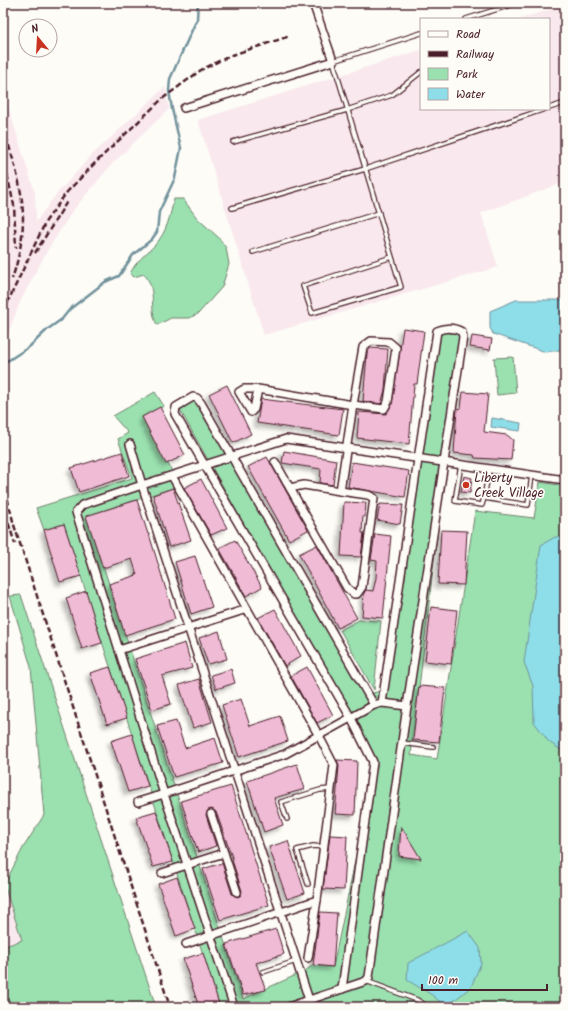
<svg xmlns="http://www.w3.org/2000/svg" width="568" height="1010" viewBox="0 0 568 1010" font-family="Kalam,sans-serif">
<style>
.built{fill:#f9e8ed}
.green{fill:#9ae1af;stroke:#72806d}
.water{fill:#8ddee8;stroke:#72929c}
.lines{fill:none;stroke-linecap:round;stroke-linejoin:round}
.stream{stroke:#72929c;stroke-width:2.5}
.building{fill:#f0bbd5;stroke:#4a1f2b;filter:url(#shadow)}
.lane-casing{stroke:#4a1f2b;stroke-width:6}
.street-casing{stroke:#4a1f2b;stroke-width:10}
.lane{stroke:#fdfcf7;stroke-width:3.5}
.street{stroke:#fdfcf7;stroke-width:7}
.rail{stroke:#4a1f2b;stroke-width:2.5;stroke-dasharray:6 3;stroke-linecap:butt}
.poi-dot{fill:#c8321e;stroke:#fdfcf7;stroke-width:1.5}
.labels{text-anchor:middle;dominant-baseline:central;stroke-width:3.5;stroke-linejoin:round;paint-order:stroke}
.poi-label{font-size:13px;fill:#4a1f2b;stroke:#fdfcf7;text-anchor:start}
</style>
<defs>
<filter id="shadow"><feDropShadow dx="-3.5" dy="3.5" stdDeviation="2" flood-color="#0004"/></filter>
</defs>
<rect width="100%" height="100%" fill="#fdfcf7"/>
<filter id="ink" filterUnits="userSpaceOnUse"><feTurbulence type="fractalNoise" baseFrequency=".025" numOctaves="2"/><feDisplacementMap in="SourceGraphic" scale="8" xChannelSelector="R" yChannelSelector="G"/><feConvolveMatrix kernelMatrix="1 2 1 2 8 2 1 2 1" color-interpolation-filters="sRGB"/></filter>
<g filter="url(#ink)">
<g class="built">
<polygon points="565,5 565,182 481,213 498,267 264,335 198,120 421,50 421,109 549,109 549,19 520,19"/>
<polygon points="165,87 169,109 113,163 74,209 47,251 21,300 3,346 3,90 35,193 36,222 54,197 91,156"/>
<polygon points="3,881 22,941 3,947"/>
</g>
<g class="green">
<path d="M174 199H183L197 218 219 238 226 248 229 264 222 287 198 314 189 318H171L157 325C148 307 158 290 144 274L134 277 130 274C135 262 146 254 155 245 167 232 170 216 174 199Z"/>
<polygon points="439,332 461,334 411,755 437,759 475,511 534,518 540,482 565,486 565,1007 220,1007 64,524 44,530 36,508 132,478 118,439 128,433 113,416 155,392 164,406 142,417 182,489 173,488 87,516 243,999 305,971 313,965 333,967 376,760 180,410 195,400 366,695 387,689"/>
<polygon points="513,357 516,393 497,395 494,358"/>
<polygon points="21,595 156,1007 3,1007 3,947 22,940 4,885 23,848 44,815 31,667 10,596"/>
<polygon points="359,620 381,621 374,690 340,630"/>
</g>
<g class="water">
<polygon points="516,300 565,300 565,349 546,352 493,334 490,328 490,311"/>
<polygon points="492,418 521,423 520,431 491,427"/>
<polygon points="565,534 565,749 561,750 549,742 534,722 533,686 524,662 541,545 555,537 561,537"/>
<polygon points="468,931 480,948 481,963 471,987 446,1007 432,995 407,980 408,963"/>
</g>
<g class="lines">
<polyline class="stream" points="3,362 9,360 29,347 48,329 62,319 70,309 105,282 119,276 133,255 152,239 157,232 159,212 175,178 181,148 172,109 169,91 170,79 197,19 198,3"/>
</g>
<g class="building">
<polygon points="403,328 424,331 417,384 414,384 409,444 357,438 359,412 386,414 392,404"/>
<polygon points="472,336 492,339 490,350 470,347"/>
<polygon points="370,348 388,349 385,390 381,404 363,401 367,354"/>
<polygon points="227,385 251,434 233,443 209,394"/>
<polygon points="463,392 488,394 484,432 507,435 513,440 511,460 475,458 474,455 454,453 457,409 461,408"/>
<polygon points="261,399 343,409 339,435 257,423"/>
<polygon points="160,407 185,455 166,464 142,417"/>
<polygon points="284,451 336,460 333,485 320,483 321,469 282,463"/>
<polygon points="122,452 129,476 79,492 71,468"/>
<polygon points="267,457 308,530 289,540 248,467"/>
<polygon points="352,462 409,471 405,497 348,487"/>
<polygon points="464,476 472,478 470,493 461,492"/>
<polygon points="201,479 227,528 211,535 184,488"/>
<polygon points="173,488 191,540 169,547 153,495"/>
<polygon points="137,500 148,534 149,534 175,619 125,635 109,584 137,575 132,559 103,568 86,516"/>
<polygon points="344,502 366,503 365,517 363,516 362,533 364,533 361,557 341,556"/>
<polygon points="380,504 403,505 400,524 377,520"/>
<polygon points="64,524 81,576 60,582 44,530"/>
<polygon points="441,530 467,531 464,585 438,584"/>
<polygon points="375,534 391,536 383,618 362,616 364,593 366,590 373,591 376,578 377,561 371,560"/>
<polygon points="235,540 262,587 246,596 219,548"/>
<polygon points="317,545 357,618 338,628 299,554"/>
<polygon points="195,556 212,607 191,614 175,562"/>
<polygon points="86,591 102,643 82,649 66,598"/>
<polygon points="431,607 457,610 451,664 425,661"/>
<polygon points="275,609 301,656 285,666 258,618"/>
<polygon points="219,631 227,659 208,664 199,638"/>
<polygon points="185,643 192,668 162,676 171,704 152,710 135,659"/>
<polygon points="110,667 127,718 107,724 90,673"/>
<polygon points="307,667 333,715 317,723 291,676"/>
<polygon points="231,669 235,683 216,689 211,675"/>
<polygon points="199,679 212,722 193,728 179,685"/>
<polygon points="419,686 445,688 439,742 413,740"/>
<polygon points="241,699 250,726 280,716 288,741 239,757 222,705"/>
<polygon points="176,721 185,748 215,738 223,763 174,777 157,726"/>
<polygon points="132,734 148,786 128,792 111,741"/>
<polygon points="337,760 357,761 355,815 335,814 339,766"/>
<polygon points="297,764 305,789 274,798 283,825 264,832 247,781"/>
<polygon points="231,786 269,905 220,920 203,869 222,863 232,894 238,897 241,895 242,891 232,860 233,860 216,812 212,809 208,810 206,815 216,846 198,852 181,801"/>
<polygon points="156,811 173,862 153,867 136,817"/>
<polygon points="401,826 421,859 399,856"/>
<polygon points="330,835 347,836 344,890 323,889"/>
<polygon points="288,841 305,893 287,899 269,847"/>
<polygon points="177,877 195,929 176,936 158,884"/>
<polygon points="320,912 337,913 333,967 313,965"/>
<polygon points="276,929 284,954 256,963 266,990 243,995 226,944"/>
<polygon points="203,953 219,1004 210,1007 199,1007 183,959"/>
</g>
<g class="lines">
<defs>
<g id="lane">
<polyline points="466,19 517,3"/>
<polyline points="549,108 565,103"/>
<polyline points="233,142 347,110 392,95 421,72"/>
<polyline points="232,208 365,169 545,109"/>
<polyline points="253,252 379,213"/>
<polyline points="392,257 303,286 312,313 401,287 333,61 421,33"/>
<polyline points="461,464 455,501 482,505 484,498 528,505 532,475"/>
<polyline points="484,498 489,469"/>
<polyline points="402,743 433,747"/>
<polyline points="287,819 281,802 320,790 331,789"/>
<polyline points="308,884 297,850 313,846 324,847"/>
<polyline points="263,972 296,961"/>
<polyline points="366,981 417,1000 428,1007"/>
</g>
<g id="street">
<polyline points="184,108 333,61 313,3"/>
<polygon points="371,341 389,342 396,348 388,402 384,409 353,405 363,347"/>
<polyline points="258,389 254,409 251,412 239,392 244,389 258,389 353,405 340,491 368,495 374,498 362,587 357,594 354,594 347,588 275,462"/>
<path d="M130 444 142 485 82 505 76 512 164 794 285 754 374 705 382 703 407 706 463 337 462 332C454 327 446 327 437 331L382 703"/>
<polyline points="172,476 319,736 334,765 317,900"/>
<polyline points="290,488 304,485 340,491"/>
<polyline points="119,650 247,609"/>
<polyline points="138,802 164,794 234,1007"/>
<polyline points="211,814 224,853"/>
<polyline points="162,873 224,853 237,892"/>
<polyline points="186,944 317,900 308,958"/>
<polyline points="342,989 373,762 351,718 175,414 176,407 193,397 197,398 201,403 374,705"/>
<polyline points="309,1000 142,485 286,439 565,480"/>
<polyline points="288,1007 366,981 369,977 407,706"/>
</g>
</defs>
<use href="#lane" class="lane-casing"/>
<use href="#street" class="street-casing"/>
<use href="#lane" class="lane"/>
<use href="#street" class="street"/>
<g class="rail">
<path d="M3 128C22 185 32 219 12 279"/>
<polyline points="3,157 14,205 16,248"/>
<polyline points="35,253 68,200"/>
<polyline points="3,312 46,221 67,192 94,164 162,99 201,70 229,56 290,36"/>
<polyline points="3,481 14,525 170,1007"/>
<polyline points="3,506 15,544"/>
</g>
</g>
</g>
<circle class="poi-dot" cx="466" cy="485" r="4"/>
<g class="labels">
<g class="poi-label">
<text x="474" y="478">Liberty<tspan x="474" dy="15">Creek Village</tspan></text>
</g>
</g>
<rect width="568" height="1010" fill="none" stroke="#fdfcf7" stroke-width="16"/>
<rect x="8" y="8" width="552" height="994" fill="none" stroke="#4a1f2b" stroke-width="1.5" filter="url(#ink)"/>
<rect x="420" y="18" width="130" height="92" fill="#fdfcf7" stroke="#b5a4a5"/>
<rect x="428" y="31" width="20" height="6" fill="#fdfcf7" stroke="#b5a4a5"/>
<text x="456" y="38" font-size="12" fill="#4a1f2b">Road</text>
<rect x="428" y="51" width="20" height="6" fill="#4a1f2b" stroke="#b5a4a5"/>
<text x="456" y="58" font-size="12" fill="#4a1f2b">Railway</text>
<rect x="428" y="68" width="20" height="12" fill="#9ae1af" stroke="#b5a4a5"/>
<text x="456" y="78" font-size="12" fill="#4a1f2b">Park</text>
<rect x="428" y="88" width="20" height="12" fill="#8ddee8" stroke="#b5a4a5"/>
<text x="456" y="98" font-size="12" fill="#4a1f2b">Water</text>
<g transform="translate(38 38) rotate(342)"><circle r="19" fill="#fdfcf7" stroke="#b5a4a5"/>
<path d="M0-3L7 15L0 10L-7 15Z" fill="#c8321e"/>
<text y="-6" font-size="11" font-weight="bold" text-anchor="middle" fill="#4a1f2b">N</text>
</g>
<path d="M422 984v6h125v-6" fill="none" stroke="#4a1f2b" stroke-width="2"/>
<text x="428" y="984" font-size="12" fill="#4a1f2b" stroke="#fdfcf7" stroke-width="3" paint-order="stroke">100 m</text>
</svg>
